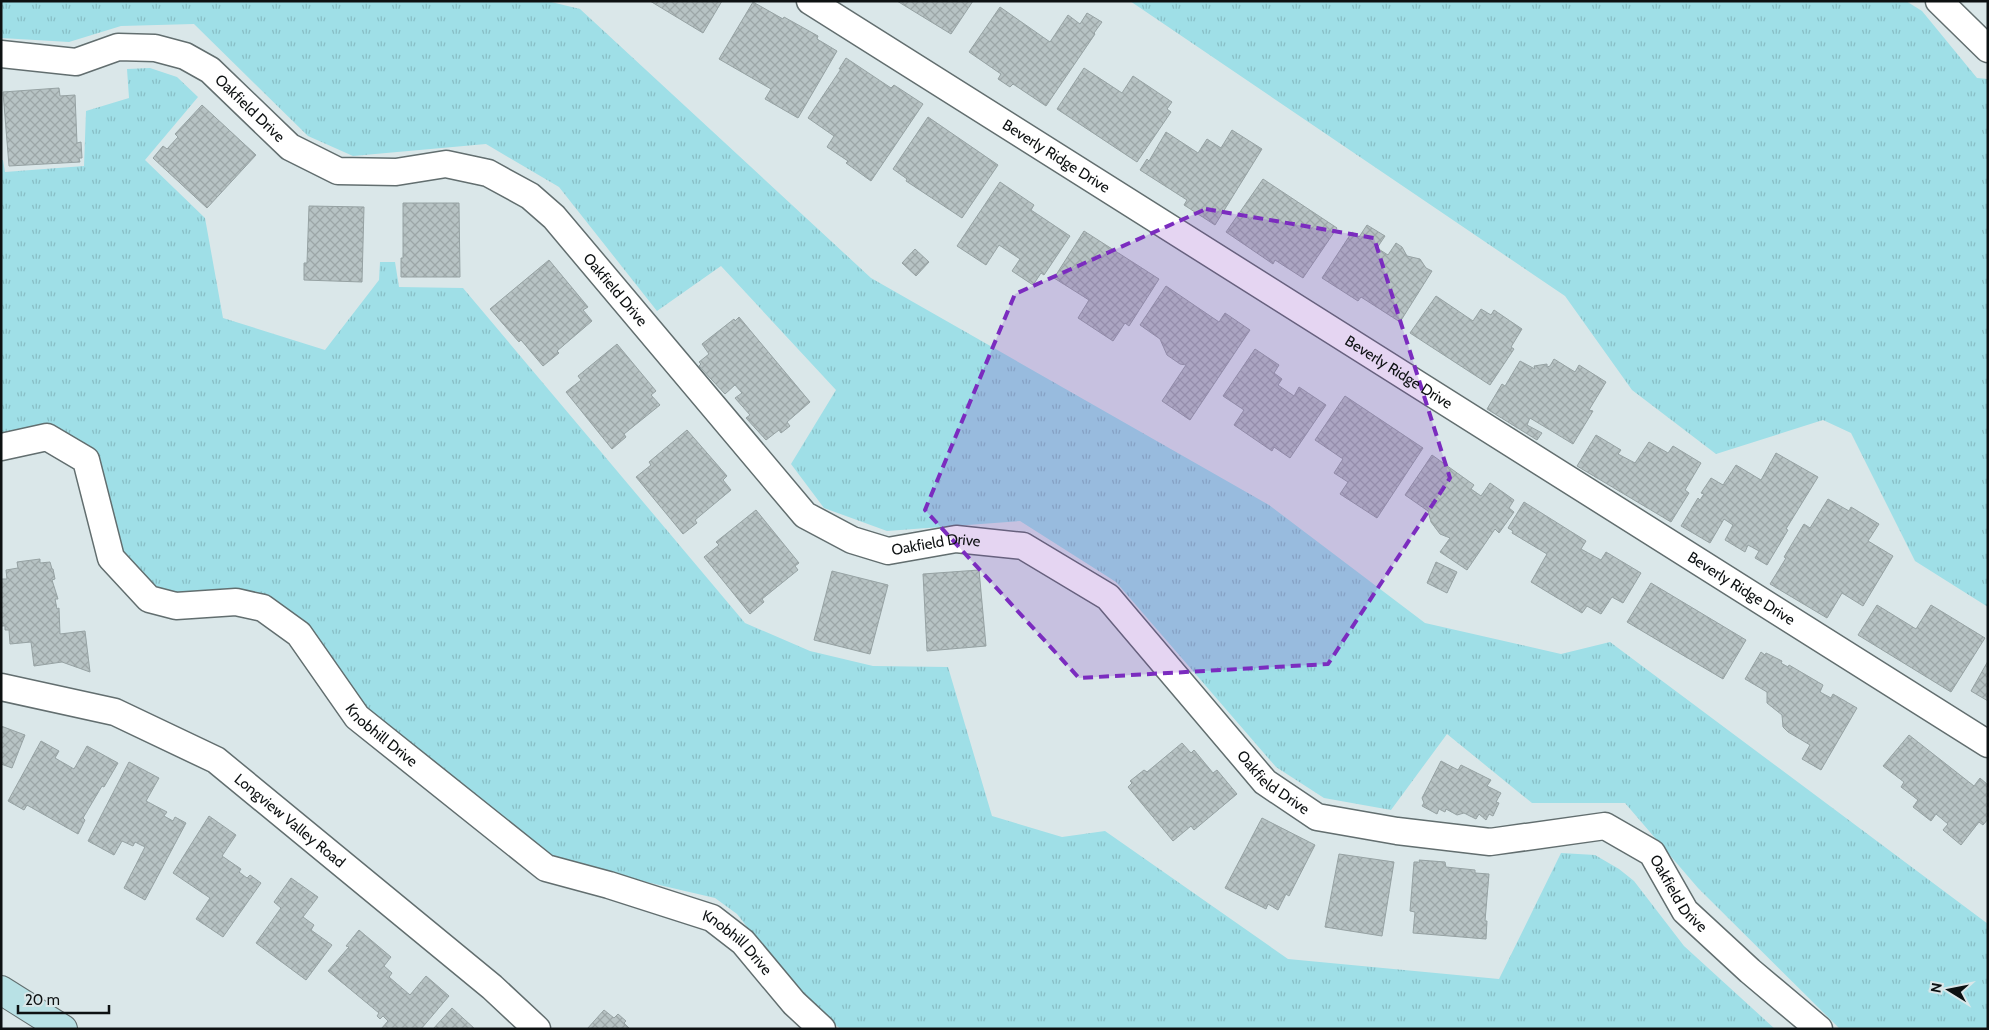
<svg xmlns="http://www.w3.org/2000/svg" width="1989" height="1030" viewBox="0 0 1989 1030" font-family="Cabin,sans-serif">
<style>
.grass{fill:url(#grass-tufts)}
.building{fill:url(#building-cross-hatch);stroke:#96a2a3}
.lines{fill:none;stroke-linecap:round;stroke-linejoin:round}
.street-casing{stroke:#626e6f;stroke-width:29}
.secondary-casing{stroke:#626e6f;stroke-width:30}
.street{stroke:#fff;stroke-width:26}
.secondary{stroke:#b8e1e5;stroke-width:28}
.marked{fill:#7b2cbf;fill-opacity:0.2;stroke:#7b2cbf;stroke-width:4;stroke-dasharray:10 6;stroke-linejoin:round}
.labels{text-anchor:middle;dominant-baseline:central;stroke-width:4.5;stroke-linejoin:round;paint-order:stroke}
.street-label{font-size:15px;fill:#0d1112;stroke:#dae7e9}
</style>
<defs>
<pattern id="grass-tufts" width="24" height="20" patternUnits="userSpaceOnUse" patternTransform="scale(1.25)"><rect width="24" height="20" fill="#9fdfe7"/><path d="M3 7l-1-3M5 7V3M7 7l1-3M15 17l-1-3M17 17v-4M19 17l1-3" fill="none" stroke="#88bec5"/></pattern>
<pattern id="building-cross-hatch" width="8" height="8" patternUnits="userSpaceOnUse" patternTransform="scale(1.25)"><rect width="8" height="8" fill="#b7c3c4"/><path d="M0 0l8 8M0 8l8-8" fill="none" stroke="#9ca6a7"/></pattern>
</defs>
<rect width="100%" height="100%" fill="#dae7e9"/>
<g class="grass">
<polygon points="1,1 547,1 580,9 871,278 1269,505 1425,623 1561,654 1610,642 1988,924 1988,1029 1840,1029 1698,888 1625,803 1532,803 1447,734 1391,810 1324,798 1276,767 1116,582 1020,521 887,531 824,508 791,464 836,390 721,266 657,311 559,187 486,144 353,156 308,136 194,24 121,26 69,42 1,38"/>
<polygon points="1130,1 1906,1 1922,11 1977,78 1988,79 1988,607 1915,561 1851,433 1823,420 1716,454 1632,390 1565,296"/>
<polygon points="150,68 177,77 198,97 145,160 205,218 223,318 325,350 379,280 380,262 395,262 399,287 463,288 745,623 810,651 873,666 948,667 992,816 1062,837 1105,831 1288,959 1499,979 1561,853 1595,855 1619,869 1634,881 1684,946 1775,1029 841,1029 824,1017 792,985 737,914 715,898 595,870 550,854 518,836 359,703 314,636 283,607 242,595 178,594 156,590 117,548 93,455 1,435 1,160 3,160 5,172 84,166 86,111 129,98 127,69"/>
</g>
<g class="building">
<polygon points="650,1 722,1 703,33"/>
<polygon points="897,1 973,1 951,34"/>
<polygon points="753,2 783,19 784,17 818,36 817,39 837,51 798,118 765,99 771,89 719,59"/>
<polygon points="1000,7 1050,42 1068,15 1080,24 1087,13 1102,22 1094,33 1095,34 1046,106 1013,84 1010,87 998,79 1001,74 969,52"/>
<polygon points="846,58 891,88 894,85 923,104 871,181 846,163 848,161 827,147 834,136 808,118 841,69 839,69"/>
<polygon points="1084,68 1122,93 1133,76 1172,102 1167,109 1171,112 1137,162 1057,109"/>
<polygon points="59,88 60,96 75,95 77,143 81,142 82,158 79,158 80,162 9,166 3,92"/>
<polygon points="202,105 256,155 207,208 153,158 163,146 167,149 178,137 175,134"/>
<polygon points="928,117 998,165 962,218 906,181 907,179 893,169"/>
<polygon points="1232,130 1262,149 1215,225 1184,205 1187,200 1140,170 1147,159 1149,161 1166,132 1198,153 1207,139 1221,148"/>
<polygon points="1263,179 1337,228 1303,278 1275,260 1273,264 1226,232"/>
<polygon points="1000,182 1034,205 1031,210 1070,236 1044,275 1041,273 1033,285 1012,271 1020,259 999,245 986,265 957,246"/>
<polygon points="403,203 459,203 460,277 401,277 401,258 403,258"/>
<polygon points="309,206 364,207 362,282 304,280 304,263 307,263"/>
<polygon points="1367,225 1385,236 1377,248 1388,255 1396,243 1402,247 1407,256 1420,259 1426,268 1432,271 1400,322 1361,297 1358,301 1322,278 1352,232 1359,237"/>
<polygon points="1084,231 1159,279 1129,326 1125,323 1113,341 1078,318 1089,300 1054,278"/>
<polygon points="915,249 929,262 916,276 902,263"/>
<polygon points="549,260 588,307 583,310 592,321 557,351 559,353 543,366 521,340 519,342 490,309"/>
<polygon points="1166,286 1219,322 1225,313 1250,330 1190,420 1162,401 1186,365 1180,364 1167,355 1160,339 1140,325"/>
<polygon points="1436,296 1473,321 1481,309 1491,315 1494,310 1522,329 1511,347 1514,349 1490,385 1410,333"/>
<polygon points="739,317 810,402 787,422 790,426 781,433 779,430 766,440 746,418 750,415 735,398 742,393 735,385 725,394 699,366 701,364 699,362 709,354 702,344 734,319 735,321"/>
<polygon points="617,344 656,391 651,395 660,405 624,434 626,437 612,449 566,392 581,380 578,376"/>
<polygon points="1255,349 1279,365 1274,373 1282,379 1278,385 1294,396 1299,387 1326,405 1290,458 1274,447 1272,451 1234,425 1244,410 1223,396"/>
<polygon points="1554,359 1575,372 1579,365 1606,382 1589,410 1593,411 1573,444 1530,418 1527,425 1542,433 1537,440 1487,409 1502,384 1505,386 1520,361 1535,369 1534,366 1547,364 1547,367 1550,366"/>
<polygon points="1345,396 1423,448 1377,518 1340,494 1348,482 1334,473 1343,459 1315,440"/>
<polygon points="687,430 727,476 723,480 731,490 695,520 697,523 683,534 636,477 651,465 649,462"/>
<polygon points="1596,435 1621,450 1618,454 1635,463 1649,442 1668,453 1673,446 1701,463 1685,490 1689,493 1671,522 1577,466"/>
<polygon points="1776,453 1818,477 1786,529 1788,530 1767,565 1755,558 1759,551 1748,545 1745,552 1725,540 1733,525 1724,519 1710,543 1681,526 1698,498 1700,500 1704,494 1701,493 1711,478 1723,485 1736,465 1761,480"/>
<polygon points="1432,455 1474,485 1471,489 1481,496 1490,483 1514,500 1509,508 1514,512 1499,533 1495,529 1467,570 1440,552 1450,538 1440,534 1431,522 1428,511 1405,495"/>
<polygon points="1828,499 1849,511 1851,507 1879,524 1868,541 1893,556 1863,606 1842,593 1827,618 1770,584 1786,558 1784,557 1804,524 1810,528"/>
<polygon points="1524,502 1586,541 1581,549 1601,560 1606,552 1641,573 1623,603 1612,597 1601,614 1587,606 1582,613 1531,582 1547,554 1512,533 1513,531 1508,528"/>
<polygon points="756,510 799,563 795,566 798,570 762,599 764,602 750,614 704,557 719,545 716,542"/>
<polygon points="40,559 40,563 50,562 52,569 53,569 55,579 52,580 58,599 55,599 57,609 59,608 60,634 85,631 90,672 62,662 34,666 31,642 10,644 9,630 5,630 5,626 1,626 1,579 7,579 6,570 18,568 17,562"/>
<polygon points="1436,562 1457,572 1447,593 1427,583"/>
<polygon points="979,570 986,646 927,651 923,574"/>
<polygon points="832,571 888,585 870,654 814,640"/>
<polygon points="1651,583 1746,640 1723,679 1627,622"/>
<polygon points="1877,605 1916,629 1931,605 1985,638 1951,692 1858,635"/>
<polygon points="1761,652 1765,655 1766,653 1782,661 1781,663 1788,667 1789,665 1823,685 1820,692 1831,698 1833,694 1857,708 1821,770 1802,759 1810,745 1788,732 1783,727 1782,715 1767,703 1767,692 1745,679"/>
<polygon points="1988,661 1988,701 1971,691"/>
<polygon points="1,726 25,735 12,768 1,764"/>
<polygon points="1909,735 1974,786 1980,778 1988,785 1988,819 1983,825 1979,822 1961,845 1943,830 1948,824 1936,814 1931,821 1913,807 1918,800 1901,787 1904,782 1883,766"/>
<polygon points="41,741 59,751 55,758 74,769 87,746 118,763 104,787 102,786 83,818 85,820 78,834 27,805 24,810 8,801"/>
<polygon points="1182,743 1191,753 1194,750 1213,773 1217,770 1237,794 1194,830 1191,826 1173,841 1128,787 1132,783 1130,781 1144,770 1147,772"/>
<polygon points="1441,761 1458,770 1461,765 1491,780 1487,786 1501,793 1496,802 1499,803 1493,816 1489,814 1486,820 1479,814 1476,819 1464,813 1457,815 1446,809 1445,812 1439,809 1437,814 1422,806 1424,803 1422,798"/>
<polygon points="129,762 159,778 146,801 167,812 164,816 173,821 175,817 186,823 145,900 124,888 145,847 135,842 133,846 122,841 114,855 88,841"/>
<polygon points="209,816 236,835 222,856 241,869 239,872 247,878 250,875 261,883 223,937 196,919 210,898 173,873"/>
<polygon points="1262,818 1315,845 1289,896 1286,894 1278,910 1268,904 1266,909 1225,888"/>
<polygon points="1339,854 1394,862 1382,936 1325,927"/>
<polygon points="1419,860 1445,862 1446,867 1475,870 1475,873 1489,874 1485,921 1487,921 1486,939 1413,933 1415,912 1410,911 1414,862 1420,862"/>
<polygon points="291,878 318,897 303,917 314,925 311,930 332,945 306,980 256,943 281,908 274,902"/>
<polygon points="359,930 391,957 384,966 392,973 389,977 410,995 426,976 449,996 421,1029 381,1029 388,1021 383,1016 380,1019 377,1016 379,1013 328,971 349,947 346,946"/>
<polygon points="452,1008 475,1029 433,1029"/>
<polygon points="604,1010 614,1018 618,1014 626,1021 624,1023 630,1029 587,1029"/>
</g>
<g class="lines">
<defs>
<g id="street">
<path id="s1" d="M810 1 1988 744"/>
<polyline points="1939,1 1988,49"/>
<path id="s2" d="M1 54 76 62 118 47 155 48 185 56 210 70 290 147 338 171 396 172 446 164 488 173 530 196 554 217 805 515 852 540 888 551 956 539 1023 546 1108 597 1265 782 1317 817 1397 831 1490 842 1605 826 1652 853 1685 911 1750 971 1819 1029"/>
<path id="s3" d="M1 447 47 437 86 460 111 558 149 599 176 606 236 602 263 608 299 634 357 717 546 868 609 885 712 918 743 942 794 1003 822 1029"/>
<path id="s4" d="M1 687 115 712 216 760 492 987 537 1029"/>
</g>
<polyline id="secondary" points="1,990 63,1029"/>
</defs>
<use href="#street" class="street-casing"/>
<use href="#secondary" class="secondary-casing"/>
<use href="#street" class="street"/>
<use href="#secondary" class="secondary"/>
</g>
<path class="marked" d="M1206 209 1374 238 1450 478 1328 664 1079 678 925 510 1015 294Z"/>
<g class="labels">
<g class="street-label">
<text stroke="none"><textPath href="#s2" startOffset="272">Oakfield Drive</textPath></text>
<text stroke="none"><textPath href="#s1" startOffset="291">Beverly Ridge Drive</textPath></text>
<text stroke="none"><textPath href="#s2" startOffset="708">Oakfield Drive</textPath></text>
<text stroke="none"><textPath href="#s1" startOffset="696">Beverly Ridge Drive</textPath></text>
<text stroke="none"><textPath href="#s2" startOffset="1142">Oakfield Drive</textPath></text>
<text stroke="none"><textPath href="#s1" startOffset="1101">Beverly Ridge Drive</textPath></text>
<text stroke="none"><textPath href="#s3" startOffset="541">Knobhill Drive</textPath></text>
<text stroke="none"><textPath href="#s2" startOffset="1578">Oakfield Drive</textPath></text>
<text stroke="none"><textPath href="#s4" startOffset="324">Longview Valley Road</textPath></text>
<text stroke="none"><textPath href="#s2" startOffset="2028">Oakfield Drive</textPath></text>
<text stroke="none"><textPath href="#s3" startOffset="961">Knobhill Drive</textPath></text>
</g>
</g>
<rect width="1989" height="1030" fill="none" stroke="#0d1112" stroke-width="5"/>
<g transform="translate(1949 990) rotate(280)" stroke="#dae7e9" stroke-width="4" paint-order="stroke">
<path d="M0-4L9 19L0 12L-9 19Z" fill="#0d1112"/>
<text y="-8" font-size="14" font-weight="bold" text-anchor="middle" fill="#0d1112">N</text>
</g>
<path d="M18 1005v8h91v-8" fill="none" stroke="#0d1112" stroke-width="2.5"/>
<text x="25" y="1005" font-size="15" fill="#0d1112" stroke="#dae7e9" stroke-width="4" paint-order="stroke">20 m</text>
</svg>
